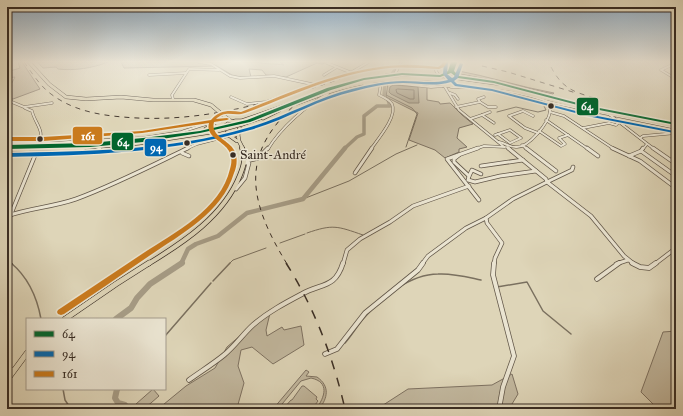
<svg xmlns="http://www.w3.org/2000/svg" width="683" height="416" viewBox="0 0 683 416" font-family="'IM FELL Great Primer',serif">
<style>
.green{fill:#c2b89f;stroke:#7e7262}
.water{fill:#a69c86;stroke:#7a705f}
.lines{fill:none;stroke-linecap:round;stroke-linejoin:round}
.shore{stroke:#706455;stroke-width:1}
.stream-far1{stroke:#7a705f;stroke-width:1}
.stream{stroke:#7a705f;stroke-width:1.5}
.river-far2{stroke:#a69c86;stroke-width:3.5}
.river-far1{stroke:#a69c86;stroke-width:4.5}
.river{stroke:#a69c86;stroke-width:6}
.major-tunnel{stroke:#bdb39a;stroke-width:3;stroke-dasharray:3 1.5;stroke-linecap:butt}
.highway-tunnel{stroke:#bdb39a;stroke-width:3.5;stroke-dasharray:3.5 1.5;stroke-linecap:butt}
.minor-far2-casing{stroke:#625749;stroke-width:3}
.minor-far1-casing{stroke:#625749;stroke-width:4.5}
.minor-casing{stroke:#625749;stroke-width:5.5}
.major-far2-casing{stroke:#392d24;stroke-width:4}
.major-far1-casing{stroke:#392d24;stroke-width:5.5}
.major-casing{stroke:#392d24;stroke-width:6}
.highway-far1-casing{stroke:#392d24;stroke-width:4.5}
.highway-casing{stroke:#392d24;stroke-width:6}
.minor-far2{stroke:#eae4d1;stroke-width:2}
.minor-far1{stroke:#eae4d1;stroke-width:3}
.minor{stroke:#eae4d1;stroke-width:4}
.major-far2{stroke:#ded5b8;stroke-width:3}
.major-far1{stroke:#ded5b8;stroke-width:4}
.major{stroke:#ded5b8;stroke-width:5}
.highway-far1{stroke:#ded5b8;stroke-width:3.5}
.highway{stroke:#ded5b8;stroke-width:4.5}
.rail-far1{stroke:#392d24;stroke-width:1;stroke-dasharray:5 5;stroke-linecap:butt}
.rail{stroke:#392d24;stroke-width:1.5;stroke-dasharray:9 9;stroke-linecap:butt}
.highway-bridge-casing{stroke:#392d24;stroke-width:4.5;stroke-linecap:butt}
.highway-bridge{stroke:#ded5b8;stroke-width:3.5}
.bus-1-casing{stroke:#eae4d1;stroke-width:3}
.bus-2-casing{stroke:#eae4d1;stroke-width:3}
.bus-3-casing{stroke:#eae4d1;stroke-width:3}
.bus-1{fill:#00652d;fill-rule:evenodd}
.bus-2{fill:#0067b1;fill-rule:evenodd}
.bus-3{fill:#c97a1d;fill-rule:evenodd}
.bus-dot{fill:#392d24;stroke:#eae4d1;stroke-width:1.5}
.labels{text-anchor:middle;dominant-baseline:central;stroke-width:3;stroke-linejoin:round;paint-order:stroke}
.bus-label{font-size:13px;fill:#392d24;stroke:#eae4d1;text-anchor:start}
.line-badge{stroke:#eae4d1;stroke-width:1.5}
.badge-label{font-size:11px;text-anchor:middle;font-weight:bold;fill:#fff}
</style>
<rect width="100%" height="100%" fill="#ded5b8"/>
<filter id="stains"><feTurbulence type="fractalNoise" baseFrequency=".005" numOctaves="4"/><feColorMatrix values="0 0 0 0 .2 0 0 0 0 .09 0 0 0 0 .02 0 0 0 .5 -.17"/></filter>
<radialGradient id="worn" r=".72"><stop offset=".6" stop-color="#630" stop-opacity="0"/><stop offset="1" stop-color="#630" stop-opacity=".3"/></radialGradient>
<g class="green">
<polygon points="18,62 22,62 40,89 13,99 7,99 7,92 15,77 7,78 7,75 10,71 20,68"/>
<path d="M37 62H108C93 68 74 71 58 69L56 67 43 68Z"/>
<path d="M121 62H257C268 65 275 63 284 65L280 62H328L322 64 317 63 286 77 266 75 262 70 249 69 251 77H241L232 75 217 66 124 68Z"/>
<path d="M454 70C488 76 520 87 554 93L553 94 506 83 507 85C497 83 458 78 454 70Z"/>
<polygon points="388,83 427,87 427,100 439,102 440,104 450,103 462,115 473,124 459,128 457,138 467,147 459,149 459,152 445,158 435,150 409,140 418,113 386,97"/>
<polygon points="271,309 266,330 267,336 282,327 284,330 301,326 304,345 273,364 252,347 241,350 238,366 244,383 237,408 158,409 186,386 215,368 227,347"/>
<polygon points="676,331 676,409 658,409 641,392 663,332"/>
<path d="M306 370 309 372 306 376 317 377C330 386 328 398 319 409H316C325 397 330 382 311 378L301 381 278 409H273Z"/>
<polygon points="512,374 518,394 509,409 377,409 408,389 492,385"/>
<polygon points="302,386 304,386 317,397 316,399 318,401 312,409 283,409 291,400 292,400"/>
<polygon points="153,389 159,396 144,409 139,409 136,404"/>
</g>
<polygon class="water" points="393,85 418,87 419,103 409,103 391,94 389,92 390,87"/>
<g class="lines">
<polygon class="shore" points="398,89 414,90 414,99 410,99 397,93 396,90"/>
<g class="stream-far1">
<polyline points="7,70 13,62"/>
<polyline points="384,94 412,108 417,114 406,147"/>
<polyline points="551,107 554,104"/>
<polyline points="497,112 516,107 538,112 546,110 543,104 533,100"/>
<polyline points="303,199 349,181 396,154 417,145"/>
<path d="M307 233C333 224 337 226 363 235"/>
<polyline points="280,243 305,234"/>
<polyline points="7,259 13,264"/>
<polyline points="229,264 233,260 266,248"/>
</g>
<g class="stream">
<path d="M11 263C29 278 37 297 41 319"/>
<polyline points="213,281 230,263"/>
<polyline points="497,287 527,282 543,311 571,334"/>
<polyline points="165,336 211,283"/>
<path d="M345 343C352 335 357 326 364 318 381 298 410 274 438 274 453 273 467 277 481 280"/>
<polyline points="63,389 65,400 71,409"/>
<polyline points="115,394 119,390"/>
</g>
<g class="river-far2">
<polyline points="392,74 395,70"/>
<polyline points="384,96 385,84"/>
<polyline points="344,149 357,137 364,134 364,116 377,106 390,106 388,100"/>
</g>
<polyline class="river-far1" points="181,264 188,249 196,244 218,236 247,213 303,199 345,148"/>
<g class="river">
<polyline points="116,319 131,308 137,298 150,284 182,263"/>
<polyline points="117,389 115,398 118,403 125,405 129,409"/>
</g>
<polyline class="major-tunnel" points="452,71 454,66"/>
<g class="highway-tunnel">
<polyline points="291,104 306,98"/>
<polyline points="286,108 295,104"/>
</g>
<defs>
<g id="minor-far2">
<polyline points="199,62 211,64 230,76 240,78 274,76 316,85"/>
<polyline points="330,62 327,63 352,73"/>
<polyline points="676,63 661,70 676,79"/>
<polyline points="435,69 439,76"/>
<polyline points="395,74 401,62"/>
<polyline points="149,75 186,73"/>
<polyline points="324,75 337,67"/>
<polyline points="386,75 409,74 446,76"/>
<polyline points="364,84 393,83 431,87 444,86"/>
<polyline points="445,87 459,110 503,146"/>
<path d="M451 87C485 87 517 90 549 102"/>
<polyline points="450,93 455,95 458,99"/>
<polyline points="231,97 247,104 266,102 350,73 369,62"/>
<polyline points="173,99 172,95 189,69 219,70"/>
<polyline points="7,100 24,107 52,103"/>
<polyline points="480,102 488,107 496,107"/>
<polyline points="549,102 676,128"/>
<polyline points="456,107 480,102 478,99 484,97"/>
<path d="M25 108 32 111C35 124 46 131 38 144"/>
<polyline points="550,112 564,116 614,149"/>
<polyline points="482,115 490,112"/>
<polyline points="610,115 654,149"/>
<polyline points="533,116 523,111 509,116 525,128 538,133"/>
<polyline points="470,119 482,115 494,123"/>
<polyline points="546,120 588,149"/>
<polyline points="583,128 609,123 616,125 619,122"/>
<polygon points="510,130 521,138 510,143 498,134"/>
<polyline points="539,131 561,146 565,144 559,138 568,135"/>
<polyline points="495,135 498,134"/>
<polyline points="640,138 643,136 676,133"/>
<path d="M499 142C505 143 511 148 517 147 529 147 549 123 550 111 550 109 549 105 549 102"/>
<polyline points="7,143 50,143 143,138 181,132 209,123 221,123"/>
<polyline points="522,145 527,149"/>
<polyline points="507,147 510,149"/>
<polyline points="186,149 197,144 228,136"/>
<path d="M268 149C280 129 307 104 328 94"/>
<path d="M371 149C378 139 398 116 392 104 390 100 383 97 379 95L381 83"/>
<polyline points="475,149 484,146 505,147"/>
<polyline points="643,149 647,144"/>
</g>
<g id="minor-far1">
<polyline points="478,148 447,159 479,200"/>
<polyline points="526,148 556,171"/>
<polyline points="587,148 598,156"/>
<polyline points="612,148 640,161 676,188"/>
<polyline points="653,148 676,164"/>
<polyline points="641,151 676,176"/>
<polyline points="7,153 91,152 100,149"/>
<polyline points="182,153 189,156"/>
<polyline points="459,155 454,159 454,162 469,176 468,180 475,182 500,176 536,171"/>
<polyline points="629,156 641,151 643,148"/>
<polyline points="258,158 268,148"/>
<polyline points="246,161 255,159"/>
<polyline points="481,166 523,160"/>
<polyline points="573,167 572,170 547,182 591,216 624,256 634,264"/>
<polyline points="355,173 372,148"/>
<polyline points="469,176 472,170 481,174"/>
<polyline points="236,189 245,178 249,163 244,163"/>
<polyline points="11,214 36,153"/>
<path d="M7 216C30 208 53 207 76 199 114 185 151 166 188 148"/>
<polyline points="486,218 487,223 502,243 495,258 494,264"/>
<polyline points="343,264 347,250 360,239 390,222 413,206 469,186"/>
<polyline points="422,264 428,256 466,228 486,218 513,199 547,182 546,179 508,148"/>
<polyline points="616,264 628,260"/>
<polyline points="655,264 676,248"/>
</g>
<g id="minor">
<polyline points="494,263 493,275 514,356 503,387 499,409"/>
<polyline points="632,263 640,267 649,268 656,263"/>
<polyline points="597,279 619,263"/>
<polyline points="325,354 337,349 365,313 418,270 423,263"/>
<polyline points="7,364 10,369 13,370"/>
<path d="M189 380C200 372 213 364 224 355 235 346 243 334 253 325 268 312 285 303 302 294 321 283 335 289 343 263"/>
</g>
<g id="major-far2">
<polyline points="29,62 49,84 66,97 86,99 121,97 153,100 194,100 211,105 229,120"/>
<polyline points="454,66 455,62"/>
<polyline points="450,71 445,75 452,77"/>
<polygon points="446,83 451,84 452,86 444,86 443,84"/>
<path d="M227 120 236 122 241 131C232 140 224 135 219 126Z"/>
<polyline points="238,134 239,141 243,149"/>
<polyline points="230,136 237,141"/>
</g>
<path id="major-far1" d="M148 264C184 242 224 216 240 175 244 165 246 158 242 148"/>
<g id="major">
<polyline points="65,319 116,284 149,263"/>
<polyline points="7,380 27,353"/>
</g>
<g id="highway-far1">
<polyline points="455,75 502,84"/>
<polyline points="452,81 510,89 585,108 676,126"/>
<path d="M297 103C351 82 386 75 444 80"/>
<polyline points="263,118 279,110"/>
<polyline points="235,121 242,121 288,105"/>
<polyline points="242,124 265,116"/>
<polyline points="206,129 220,125"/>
<polyline points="214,133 223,133"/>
<polyline points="7,149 11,149"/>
<polyline points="65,149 139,143 217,131"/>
</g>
<polyline id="highway" points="7,149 83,148"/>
</defs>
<use href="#minor-far2" class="minor-far2-casing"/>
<use href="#minor-far1" class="minor-far1-casing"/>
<use href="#minor" class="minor-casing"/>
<use href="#major-far2" class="major-far2-casing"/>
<use href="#major-far1" class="major-far1-casing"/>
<use href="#major" class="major-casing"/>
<use href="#highway-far1" class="highway-far1-casing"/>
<use href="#highway" class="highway-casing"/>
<use href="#minor-far2" class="minor-far2"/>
<use href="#minor-far1" class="minor-far1"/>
<use href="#minor" class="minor"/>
<use href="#major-far2" class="major-far2"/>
<use href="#major-far1" class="major-far1"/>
<use href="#major" class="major"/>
<use href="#highway-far1" class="highway-far1"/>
<use href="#highway" class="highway"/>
<g class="rail-far1">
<path d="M24 62C32 73 40 86 51 94 72 110 98 115 123 117 199 124 269 103 340 79"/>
<polyline points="482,66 508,72 576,93"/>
<path d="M551 67C562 88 573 92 595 98"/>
<path d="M287 264C246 197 239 150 304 97"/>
</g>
<path class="rail" d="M286 263C315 309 333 357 345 409"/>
<defs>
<g id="highway-bridge">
<polyline points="444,80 452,81"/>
<polyline points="217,131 242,124"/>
</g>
</defs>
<use href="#highway-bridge" class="highway-bridge-casing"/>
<use href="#highway-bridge" class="highway-bridge"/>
<defs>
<polygon id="bus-1" points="451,62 457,62 454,71 459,76 494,81 589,106 676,123 676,125 589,108 494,83 458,78 451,73 440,77 402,75 364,80 331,90 250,122 200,133 143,142 90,147 7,149 7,145 90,143 143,138 200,131 247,120 327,88 364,78 402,73 440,75 448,71"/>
<path id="bus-2" d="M444 62H448L447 74 452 78 454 77 460 63 463 64 458 78 454 81 457 84 492 89 587 114 674 131H676V133H674L587 116 492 91 455 86 451 82C434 87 419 83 403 83 387 83 370 87 355 91 318 99 286 120 250 130 171 153 89 155 7 157V153C87 151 170 151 247 128 283 118 316 98 352 89 369 85 386 81 403 81 419 81 433 84 448 80L443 74Z"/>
<path id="bus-3" d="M443 62H447L444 67 439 69C420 68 400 66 381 69 333 75 289 97 245 113 234 117 226 109 216 119L227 118 229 119 227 120 214 122C210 136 229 140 234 150 238 157 237 166 234 173 222 213 181 234 149 256 120 276 92 295 64 314L61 315 58 314 57 312 58 310C86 291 114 273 142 254 174 233 221 209 230 169 232 163 232 156 229 151 224 141 205 137 209 123L142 133 43 141H7V137H43L142 131 211 120C219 110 229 110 241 112 292 92 345 67 402 65 414 64 426 66 438 67L441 65Z"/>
</defs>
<use href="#bus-1" class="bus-1-casing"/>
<use href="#bus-2" class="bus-2-casing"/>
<use href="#bus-3" class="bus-3-casing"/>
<use href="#bus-1" class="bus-1"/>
<use href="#bus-2" class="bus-2"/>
<use href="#bus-3" class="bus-3"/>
</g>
<linearGradient id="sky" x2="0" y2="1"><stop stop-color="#8daac1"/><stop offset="0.51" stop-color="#f0ecdf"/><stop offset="1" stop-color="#f0ecdf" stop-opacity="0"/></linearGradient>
<rect width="683" height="121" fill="url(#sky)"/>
<g class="bus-dot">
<circle cx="551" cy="106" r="3.5"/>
<circle cx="40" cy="139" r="3.5"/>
<circle cx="187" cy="143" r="3.5"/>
<circle cx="233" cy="155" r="3.5"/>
</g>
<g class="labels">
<g class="bus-label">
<text x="240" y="155">Saint-André</text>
</g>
</g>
<g class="line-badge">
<rect x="576" y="97" width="23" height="19" rx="4" fill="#00652d"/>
<rect x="72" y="126" width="31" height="19" rx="4" fill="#c97a1d"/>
<rect x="111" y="132" width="23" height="19" rx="4" fill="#00652d"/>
<rect x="144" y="138" width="23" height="19" rx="4" fill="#0067b1"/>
</g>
<g class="badge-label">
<text x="587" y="110">64</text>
<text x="88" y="140">161</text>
<text x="123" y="146">64</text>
<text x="156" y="151">94</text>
</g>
<rect width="683" height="416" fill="none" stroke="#ded5b8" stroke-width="24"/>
<rect x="8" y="8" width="667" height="400" fill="none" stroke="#392d24" stroke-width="2"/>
<rect x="12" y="12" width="659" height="392" fill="none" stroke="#392d24"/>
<rect x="26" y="318" width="140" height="72" fill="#eae4d1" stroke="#a39b8c"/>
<rect x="34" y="331" width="20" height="6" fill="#00652d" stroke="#a39b8c"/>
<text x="62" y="338" font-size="12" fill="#392d24">64</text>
<rect x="34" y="351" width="20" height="6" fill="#0067b1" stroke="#a39b8c"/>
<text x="62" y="358" font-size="12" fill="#392d24">94</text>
<rect x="34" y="371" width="20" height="6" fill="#c97a1d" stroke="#a39b8c"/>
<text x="62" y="378" font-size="12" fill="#392d24">161</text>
<rect width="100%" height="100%" filter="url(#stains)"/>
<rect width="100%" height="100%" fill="url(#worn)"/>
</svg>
